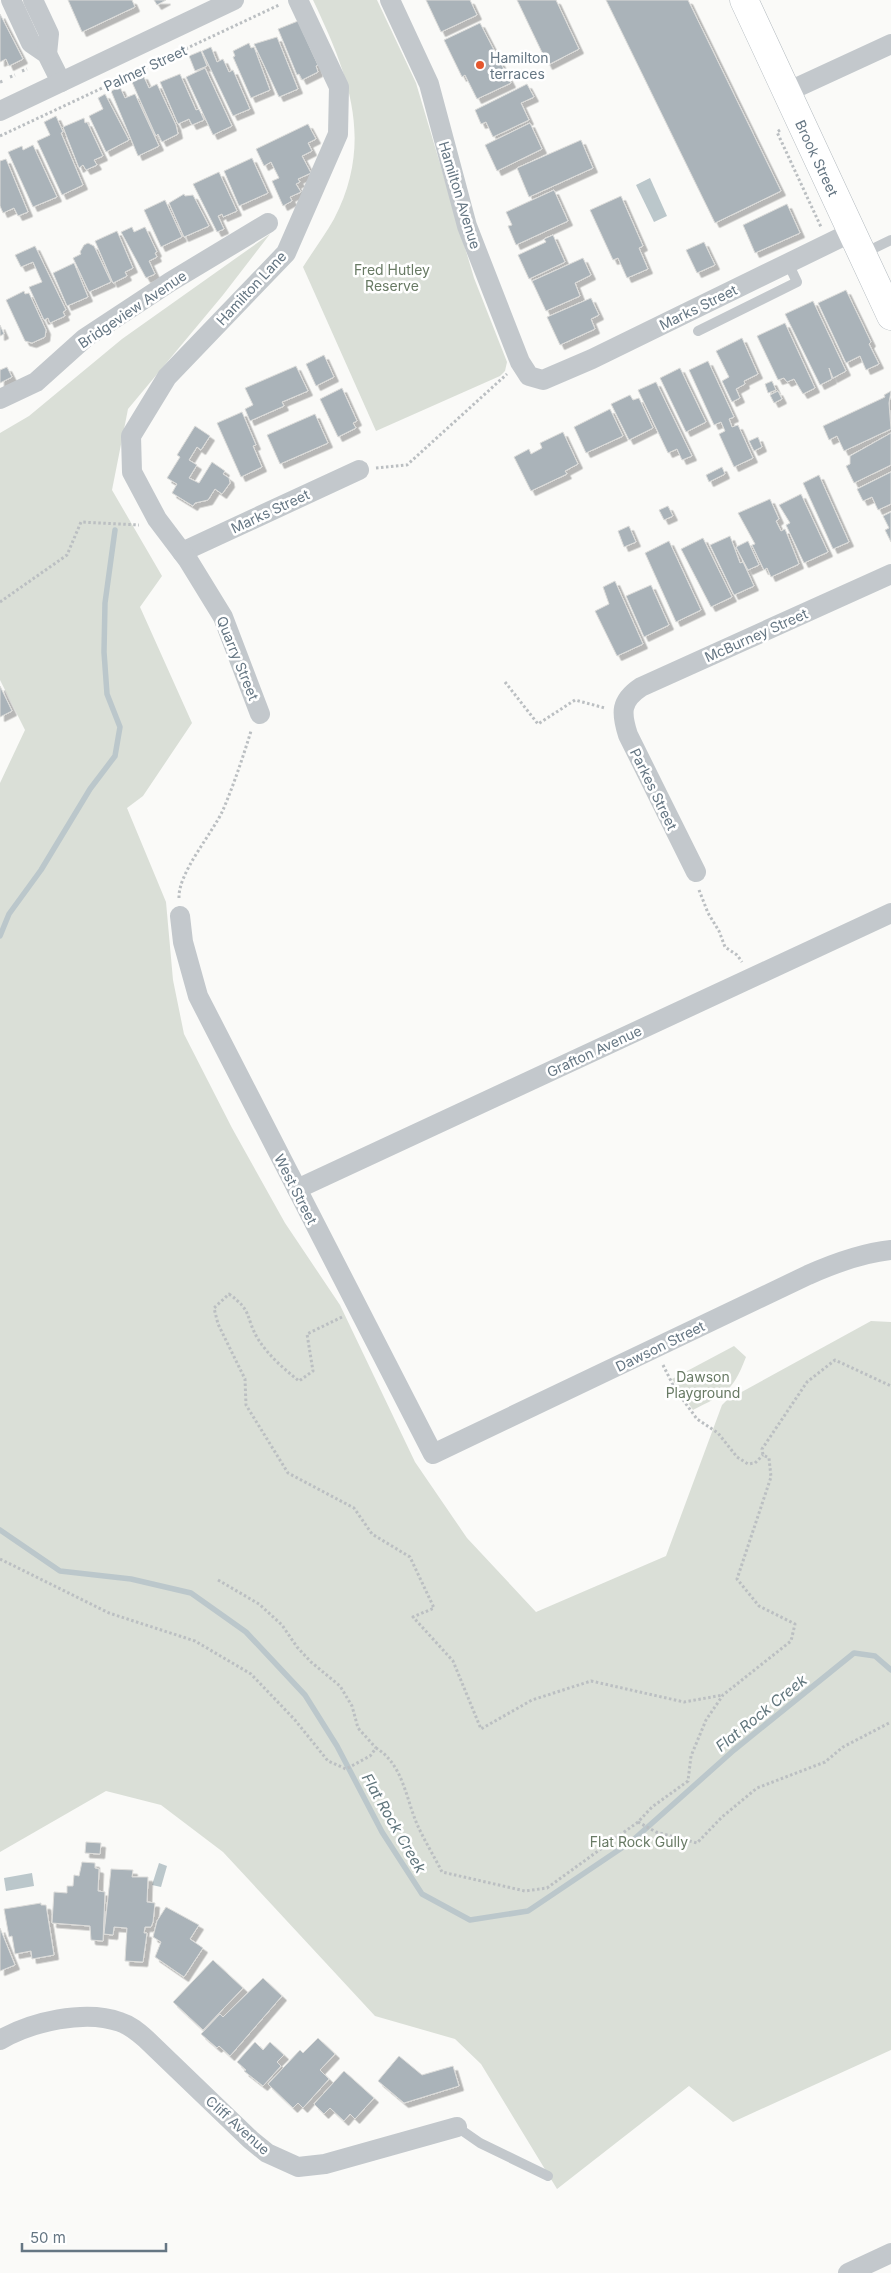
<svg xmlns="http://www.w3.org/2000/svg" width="891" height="2273" viewBox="0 0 891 2273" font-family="Inter,sans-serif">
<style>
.green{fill:#dadfd7}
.water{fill:#bbc7cb}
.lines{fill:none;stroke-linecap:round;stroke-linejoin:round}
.stream{stroke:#bbc7cb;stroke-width:5.5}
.building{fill:#aab3b9;stroke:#dcdcda;filter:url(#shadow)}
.secondary-casing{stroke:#b3babf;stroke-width:29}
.path{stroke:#bbbfc2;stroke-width:3;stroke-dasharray:2.5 2.5;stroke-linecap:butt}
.lane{stroke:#c3c8cc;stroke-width:10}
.street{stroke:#c3c8cc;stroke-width:20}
.secondary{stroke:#fff;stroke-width:28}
.poi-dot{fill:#e4572e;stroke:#fff;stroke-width:2}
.labels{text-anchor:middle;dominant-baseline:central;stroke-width:5;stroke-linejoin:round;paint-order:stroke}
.poi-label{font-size:14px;fill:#657683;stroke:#fff;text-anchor:start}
.street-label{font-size:14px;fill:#657683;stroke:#fff}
.park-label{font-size:14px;fill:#687a64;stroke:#fff}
.water-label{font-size:15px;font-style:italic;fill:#60757c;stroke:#fff}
</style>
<defs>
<filter id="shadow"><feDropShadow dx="4.5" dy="4.5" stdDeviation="0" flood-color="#0004"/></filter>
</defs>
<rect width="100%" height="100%" fill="#fafaf8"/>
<g class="green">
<path d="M313 0H377L416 83 474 278 507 362 505 371 500 376 376 431 303 267C313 251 325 235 334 219 375 140 348 74 313 0Z"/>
<polygon points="270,234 223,295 128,409 112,490 162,576 140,607 192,723 143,796 127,808 166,902 173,980 184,1034 232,1128 285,1223 340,1305 415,1462 467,1538 536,1612 666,1556 722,1405 727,1400 871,1321 891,1322 891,2050 733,2122 689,2086 557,2189 481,2064 455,2039 375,2016 223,1852 161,1805 106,1791 0,1852 0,783 25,730 0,680 0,433 29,416 122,339"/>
<path d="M734 1346 746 1357C732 1393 726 1393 693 1410L672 1379Z"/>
</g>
<g class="water">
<polygon points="650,178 667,216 654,222 636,185"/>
<polygon points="159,1863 167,1866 161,1887 152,1885"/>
<polygon points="32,1873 34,1886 6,1891 4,1878"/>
</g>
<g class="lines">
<g class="stream">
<polyline points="0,936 9,914 41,870 90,789 115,756 120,727 107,694 104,652 105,603 115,530"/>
<polyline points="0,1530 60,1571 131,1579 191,1593 246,1632 305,1695 337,1746 382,1832 422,1894 470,1920 528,1911 632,1841 734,1750 854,1653 875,1656 891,1670"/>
</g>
</g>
<g class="building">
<polygon points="68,0 132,0 135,7 82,32"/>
<polygon points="154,0 166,0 157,5"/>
<polygon points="426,0 470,0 477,15 441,32"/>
<polygon points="517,0 556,0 579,49 548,65"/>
<polygon points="606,0 688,0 781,191 715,223"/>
<polygon points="0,14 23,59 9,66 6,59 0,62"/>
<polygon points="298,21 318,65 316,66 318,72 302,80 299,74 297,75 278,29"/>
<polygon points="480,23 511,83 477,99 465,75 462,77 444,40"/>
<polygon points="277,37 298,89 279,97 254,44"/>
<polygon points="249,43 251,48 254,47 270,90 251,98 233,57 235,56 233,51"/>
<polygon points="211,47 217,62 223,59 229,72 233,70 250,109 233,116 202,51"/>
<polygon points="201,51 207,66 195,71 189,56"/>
<polygon points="205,68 232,126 213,135 186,77"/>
<polygon points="180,74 196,110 199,109 204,120 192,125 189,119 178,124 160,82"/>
<polygon points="143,75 149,88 157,84 176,125 178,134 162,142 158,134 156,136 131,80"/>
<polygon points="527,84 534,97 521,103 529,120 493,137 486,122 481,124 475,110"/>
<polygon points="120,87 125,98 135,94 159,146 138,156 111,91"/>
<polygon points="105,94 129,140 106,152 89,116 103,109 98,98"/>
<polygon points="56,116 63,132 61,133 83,185 62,195 37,141 50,135 44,122"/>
<polygon points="84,118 85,123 87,122 103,156 94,160 97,165 86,170 83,165 79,168 63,127"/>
<polygon points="530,123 542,149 497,171 485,145"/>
<polygon points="308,124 316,139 308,143 312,151 302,156 311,173 298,179 300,182 296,184 301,192 290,197 292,201 283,206 272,181 279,178 271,162 264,166 256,149"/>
<polygon points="581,140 593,168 529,197 517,168"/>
<polygon points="33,145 57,197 33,207 8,152 22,146 23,150"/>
<polygon points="252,158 268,193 239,206 224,171"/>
<polygon points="6,159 28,212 18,216 14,208 3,213 0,206 0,161"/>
<polygon points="219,172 237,211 223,217 222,214 218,216 224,229 217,232 193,184"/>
<polygon points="554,190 568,221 516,245 508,226 512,225 506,212"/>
<polygon points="184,194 185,196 193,195 209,226 184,237 169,203"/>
<polygon points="621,196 643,246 639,248 648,269 627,278 618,258 613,260 590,210"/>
<polygon points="165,200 182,237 161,247 144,210"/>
<polygon points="787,204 800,233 755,253 743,225"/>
<polygon points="132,227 134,232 145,227 157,252 155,253 157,257 149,261 155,274 146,278 121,232"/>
<polygon points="117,231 133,268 125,272 127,276 113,283 95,241"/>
<polygon points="553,235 565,262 529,279 518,255 546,242 544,239"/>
<polygon points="704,242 715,265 697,273 686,250"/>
<polygon points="88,243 94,246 111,282 89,292 73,258 81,254 80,252 84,245"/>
<polygon points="35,246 66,310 63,312 65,316 50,323 48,318 44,320 29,287 42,282 33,262 21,267 15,255"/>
<polygon points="583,258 591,275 575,283 580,296 546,311 532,281"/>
<polygon points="74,263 88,297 67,306 53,273"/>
<polygon points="846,290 871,342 869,344 879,364 866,370 860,356 846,363 818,303"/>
<polygon points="24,291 25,294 29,293 46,330 45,337 32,343 25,341 6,300"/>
<polygon points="591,298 599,315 591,319 595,329 560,345 547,317"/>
<polygon points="813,301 846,371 833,378 829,368 832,379 820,385 785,314"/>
<polygon points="785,323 815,388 803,394 794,379 787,382 784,378 778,380 757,336"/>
<polygon points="0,325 4,334 0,336"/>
<polygon points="742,338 758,374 744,381 745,384 736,389 740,398 732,402 722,381 729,377 716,351"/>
<polygon points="324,355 334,377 316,386 306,364"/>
<polygon points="708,361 734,417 729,419 732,427 738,425 753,458 734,467 719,434 725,431 721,422 714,425 689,370"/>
<polygon points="296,366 308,391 282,402 284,406 250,421 245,409 253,405 245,388"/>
<polygon points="7,367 12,377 0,383 0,370"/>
<polygon points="680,368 706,422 686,432 660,378"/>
<polygon points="772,381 776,390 768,393 765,384"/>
<polygon points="656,382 692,456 682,460 677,449 668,453 638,390"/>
<polygon points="342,388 357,421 353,423 356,428 338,437 320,399"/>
<polygon points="778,391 782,399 774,403 770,395"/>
<polygon points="891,391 889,403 891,429 844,451 837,436 829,440 823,426 885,397 884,395"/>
<polygon points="630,395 633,400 639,398 653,428 629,440 611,404"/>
<polygon points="610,409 623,436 586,453 574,427"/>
<polygon points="242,412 256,445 253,446 262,467 241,477 217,423"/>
<polygon points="315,414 328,443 280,464 267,435"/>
<polygon points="195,426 210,436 201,450 197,447 189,460 197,465 189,478 199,483 212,462 225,471 223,474 229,478 230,483 222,494 215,489 208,500 195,503 193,506 172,493 177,484 167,478 180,457 177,455"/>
<polygon points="563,432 578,464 565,471 567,474 531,491 514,457 529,449 531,454 542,448 540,443"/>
<polygon points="891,433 891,465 854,483 846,466 850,464 850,456"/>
<polygon points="758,437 762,447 754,451 749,441"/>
<polygon points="722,467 725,474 709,482 706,475"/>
<polygon points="891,472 891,504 878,510 872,497 863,501 857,489"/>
<polygon points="819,475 849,542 833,549 803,483"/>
<polygon points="801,494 828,552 804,563 786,525 790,523 779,505"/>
<polygon points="770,499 779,519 776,521 781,531 785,529 799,564 771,577 767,568 764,570 752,545 755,544 738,513"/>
<polygon points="668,506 673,516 664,520 659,510"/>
<polygon points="891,512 891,542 885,530 889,528 883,516"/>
<polygon points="629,526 636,542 624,547 618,531"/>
<polygon points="730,536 740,563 743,562 754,586 734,595 710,545"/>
<polygon points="703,538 732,597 711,607 681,549"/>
<polygon points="669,541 701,610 676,622 645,553"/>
<polygon points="748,541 759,565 748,570 736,547"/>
<polygon points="615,581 643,644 617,656 595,611 609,604 603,587"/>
<polygon points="651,585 669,625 644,637 626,596"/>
<polygon points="0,686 12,711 0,717"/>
<polygon points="86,1842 101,1843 100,1854 85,1853"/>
<polygon points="82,1862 95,1863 95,1868 99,1869 98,1891 105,1892 103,1941 91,1940 90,1926 52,1923 54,1892 67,1893 67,1886 73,1886 74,1875 79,1876"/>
<polygon points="111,1869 133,1870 132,1877 148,1877 147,1902 155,1903 153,1922 151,1927 145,1927 144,1933 147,1933 143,1962 125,1961 127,1928 114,1927 113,1935 104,1934"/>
<polygon points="41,1903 41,1905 46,1905 54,1955 32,1959 31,1951 15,1954 12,1936 9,1937 4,1909"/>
<polygon points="166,1907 199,1925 190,1939 203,1948 184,1977 155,1957 161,1942 153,1937 157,1921"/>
<polygon points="0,1928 15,1965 0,1971"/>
<polygon points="213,1960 243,1988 203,2030 173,2002"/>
<polygon points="263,1978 282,1996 230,2056 219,2046 217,2048 201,2034 220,2014 223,2017"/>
<polygon points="318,2038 335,2054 320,2070 329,2079 303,2108 298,2103 293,2108 268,2084 300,2050 303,2053"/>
<polygon points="255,2042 263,2050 270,2042 284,2055 277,2062 281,2066 263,2086 244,2071 246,2070 237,2062"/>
<polygon points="399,2056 422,2075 453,2066 459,2086 404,2103 378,2081"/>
<polygon points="344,2071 374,2098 355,2119 350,2114 344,2121 330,2108 324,2114 314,2104"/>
</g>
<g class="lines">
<defs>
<polyline id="secondary" points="744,0 891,316"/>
</defs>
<use href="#secondary" class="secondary-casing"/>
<g class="path">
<polyline points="22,71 27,69"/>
<polyline points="10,77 15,75"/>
<polyline points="0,82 3,81"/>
<polyline points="780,130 777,132 821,227"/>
<polyline points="0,136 279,5"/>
<polyline points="376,468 407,465 507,374"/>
<polyline points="0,602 67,555 81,522 139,525"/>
<polyline points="505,682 538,724 575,700 605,708"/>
<polyline points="699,890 708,913 719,931 725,947 737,955 742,962"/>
<path d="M179 898C178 873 212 834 223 810 234 784 243 757 251 731"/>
<path d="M342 1317 307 1334 313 1371 299 1381C284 1369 268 1355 258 1339 245 1317 253 1311 229 1294L214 1308 218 1324 245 1379 246 1405 288 1473 354 1508 372 1534 410 1557 434 1608 413 1617 453 1661 481 1729 532 1700 591 1681 684 1702 723 1695"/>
<polyline points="663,1365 675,1389 697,1419 718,1433 737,1457 748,1464 755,1463 763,1455"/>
<path d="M0 1559 109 1613 195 1641 251 1674 295 1720 328 1761 346 1769 370 1756 376 1748C403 1764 406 1799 417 1824 424 1840 434 1856 442 1872L525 1891 547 1888 638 1822 652 1807 688 1781 691 1756 706 1720 723 1695 791 1641 795 1624 759 1606 737 1579 771 1477 769 1458 763 1455 762 1449 807 1382 835 1360 891 1386"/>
<polyline points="218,1580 259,1604 282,1625 297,1647 311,1662 340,1686 352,1706 358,1728 376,1748"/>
<polyline points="638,1822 656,1832 697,1843 722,1817 757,1788 825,1762 843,1747 891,1722"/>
</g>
<g class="lane">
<polyline points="862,254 891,240"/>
<polyline points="698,331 797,282 788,263"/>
<polyline points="457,2127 480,2143 548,2176"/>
</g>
<g class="street">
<polyline points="11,0 31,43 47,54 61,82"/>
<polyline points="33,0 49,34 47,54"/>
<polyline points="390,0 429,84 467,226 520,362 529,376 543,380 592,359 852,232"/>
<polyline points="787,92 891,44"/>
<polyline points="0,111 234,0"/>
<polyline points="0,399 36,382 85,338 170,282 268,223"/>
<polyline points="182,552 359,470"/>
<polyline points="260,714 223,617 188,560 157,519 132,472 131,436 167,377 286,253 338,134 339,87 298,0"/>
<path d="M696 872 628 735C621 713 620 701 641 687L891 574"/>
<path d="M180 916 183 942 198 996 433 1454 808 1275C835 1263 862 1253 891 1250"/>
<polyline points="297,1189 891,913"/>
<path d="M0 2040C31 2022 85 2009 120 2022 130 2025 138 2032 146 2039L251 2140 267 2153 298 2167 325 2164 457 2127"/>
<polyline points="848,2273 891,2253"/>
</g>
<use href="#secondary" class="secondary"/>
</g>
<circle class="poi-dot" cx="480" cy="65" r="5"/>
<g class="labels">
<g class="poi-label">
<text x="490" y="57">Hamilton<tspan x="490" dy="16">terraces</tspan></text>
</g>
<g class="street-label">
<text transform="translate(145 68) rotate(-25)">Palmer Street</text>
<text transform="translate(817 158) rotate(65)">Brook Street</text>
<text transform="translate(460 195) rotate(73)">Hamilton Avenue</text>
<text transform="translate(251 288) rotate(-47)">Hamilton Lane</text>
<text transform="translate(698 307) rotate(-26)">Marks Street</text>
<text transform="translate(132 309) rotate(-34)">Bridgeview Avenue</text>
<text transform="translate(270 511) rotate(-25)">Marks Street</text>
<text transform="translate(756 635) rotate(-24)">McBurney Street</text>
<text transform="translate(238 658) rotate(68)">Quarry Street</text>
<text transform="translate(654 789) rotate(64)">Parkes Street</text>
<text transform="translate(594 1051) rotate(-25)">Grafton Avenue</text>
<text transform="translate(296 1189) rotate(63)">West Street</text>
<text transform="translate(660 1346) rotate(-26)">Dawson Street</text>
<text transform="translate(238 2125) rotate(42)">Cliff Avenue</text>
</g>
<g class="park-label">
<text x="392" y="269">Fred Hutley<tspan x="392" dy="16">Reserve</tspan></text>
<text x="703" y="1376">Dawson<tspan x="703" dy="16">Playground</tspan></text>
<text x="639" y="1841">Flat Rock Gully</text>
</g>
<g class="water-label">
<text transform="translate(761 1713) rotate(-39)">Flat Rock Creek</text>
<text transform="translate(394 1823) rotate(60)">Flat Rock Creek</text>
</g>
</g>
<path d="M22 2243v8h144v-8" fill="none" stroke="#657683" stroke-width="2.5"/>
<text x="30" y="2243" font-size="15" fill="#657683" stroke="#ffffff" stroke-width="4" paint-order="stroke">50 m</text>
</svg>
